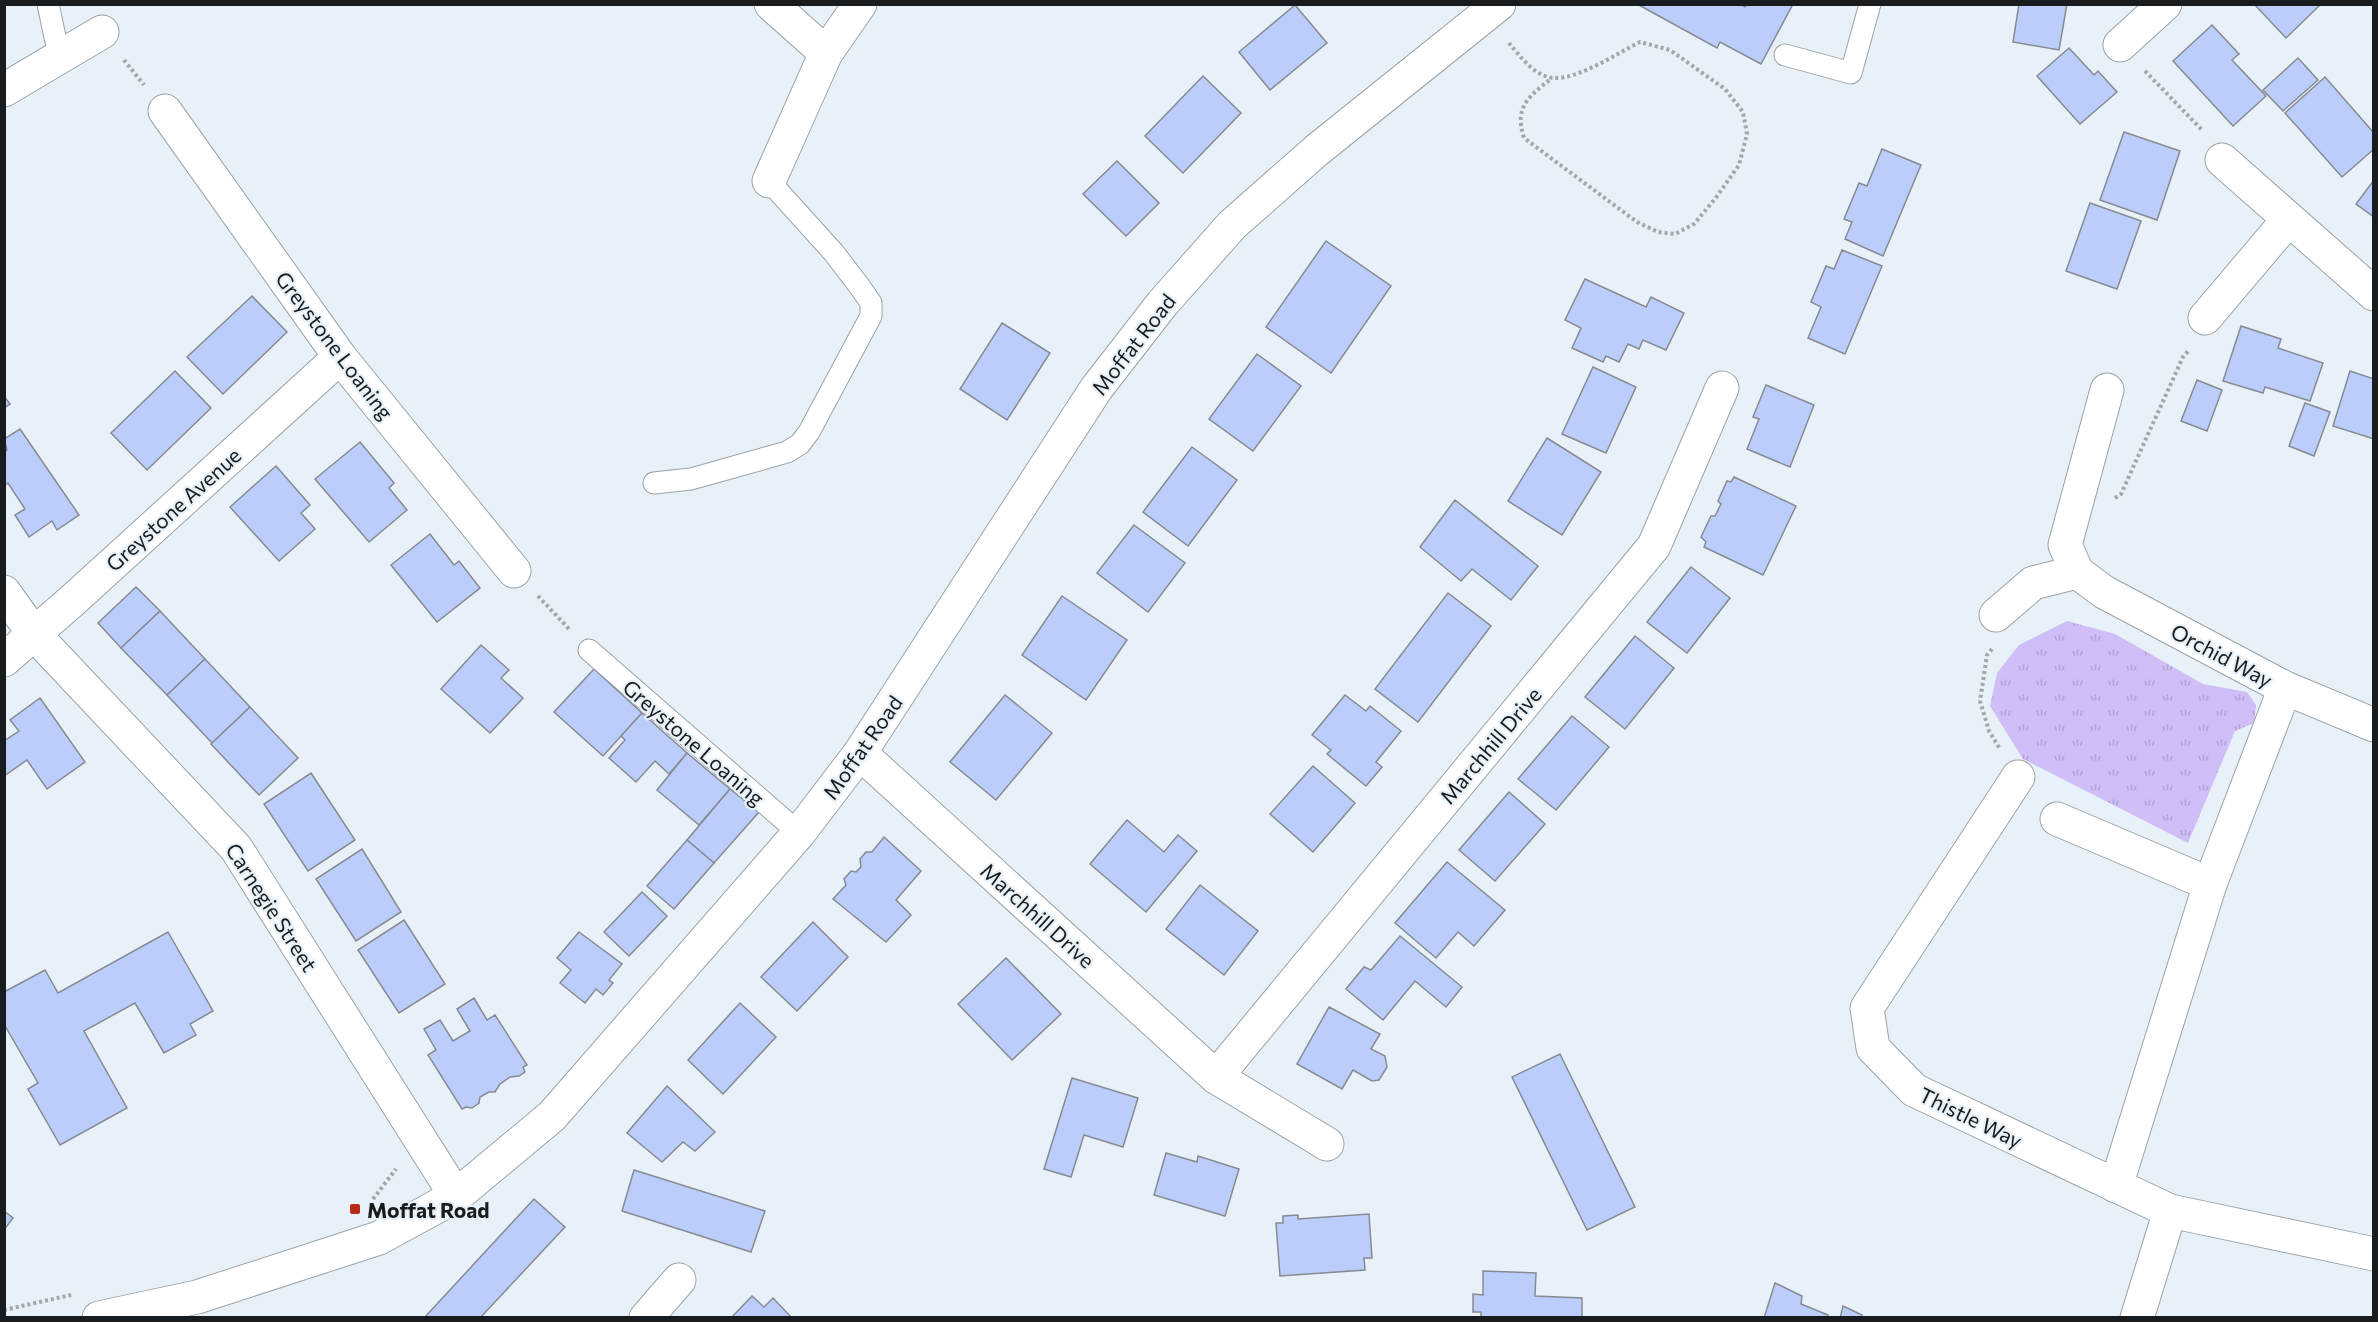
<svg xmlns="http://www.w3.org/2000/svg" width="2378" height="1322" viewBox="0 0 2378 1322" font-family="Commissioner,sans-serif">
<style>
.grass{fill:url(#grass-tufts)}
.building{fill:#bbcefb;stroke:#878a92;stroke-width:1.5}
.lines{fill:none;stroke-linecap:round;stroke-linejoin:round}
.lane-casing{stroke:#9aa3a8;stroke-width:23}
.street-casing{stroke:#9aa3a8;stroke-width:35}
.secondary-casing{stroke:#9aa3a8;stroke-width:35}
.path{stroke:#a1a8ac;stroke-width:4;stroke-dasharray:3 3;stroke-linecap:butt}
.lane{stroke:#fff;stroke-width:21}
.street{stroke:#fff;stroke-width:33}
.secondary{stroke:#fff;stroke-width:33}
.poi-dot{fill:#b82b1b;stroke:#e8f1f7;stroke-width:2}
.labels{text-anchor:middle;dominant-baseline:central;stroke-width:4.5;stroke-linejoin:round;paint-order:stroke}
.street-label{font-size:21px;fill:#191c1e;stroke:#e8f1f7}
.poi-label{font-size:21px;font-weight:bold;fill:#191c1e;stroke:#e8f1f7;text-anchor:start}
</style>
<defs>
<pattern id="grass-tufts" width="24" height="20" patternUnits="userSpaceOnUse" patternTransform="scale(1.5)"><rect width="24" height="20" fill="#cfbef7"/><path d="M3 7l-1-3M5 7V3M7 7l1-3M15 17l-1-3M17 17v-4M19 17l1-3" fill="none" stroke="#b1a3d3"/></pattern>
</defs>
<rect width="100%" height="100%" fill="#e8f1f7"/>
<polygon class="grass" points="2067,621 2115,634 2203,684 2247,692 2256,705 2254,723 2235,731 2188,843 2023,759 1990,706 1997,673 2019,645"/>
<g class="building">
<polygon points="1637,4 1741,4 1745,7 1747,4 1793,4 1761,64 1720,42 1717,48"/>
<polygon points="2019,4 2067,4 2059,50 2013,42"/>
<polygon points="2321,4 2286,38 2255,5 2255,4"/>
<polygon points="1295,5 1327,43 1270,90 1239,52"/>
<polygon points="2212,25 2239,54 2232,60 2266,96 2233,126 2173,61"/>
<polygon points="2069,48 2094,75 2098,71 2117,92 2080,124 2037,76"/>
<polygon points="2298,58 2318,80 2283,111 2263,90"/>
<polygon points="1203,76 1241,113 1183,173 1145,136"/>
<polygon points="2325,77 2374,133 2374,149 2342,177 2285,113"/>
<polygon points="2124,132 2180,151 2157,220 2100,200"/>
<polygon points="1882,149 1921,165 1883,256 1845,239 1852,222 1844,219 1859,183 1867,186"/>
<polygon points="1117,161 1159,203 1126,236 1083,194"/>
<polygon points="2374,180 2374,217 2356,204"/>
<polygon points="2090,203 2141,221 2117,289 2066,271"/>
<polygon points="1326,241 1391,286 1331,373 1266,327"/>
<polygon points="1842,250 1882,266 1845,354 1808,338 1821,307 1811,302 1826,266 1834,269"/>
<polygon points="1585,279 1646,307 1651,297 1684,313 1666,350 1643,340 1639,349 1628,344 1619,362 1606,356 1603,362 1572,348 1581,328 1565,320"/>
<polygon points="252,296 287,332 223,394 187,357"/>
<polygon points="1002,323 1050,353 1007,420 960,389"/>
<polygon points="2241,326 2281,339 2278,348 2323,363 2310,401 2265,387 2263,393 2223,381"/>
<polygon points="1257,354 1301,386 1253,451 1209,419"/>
<polygon points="1593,367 1636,387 1606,453 1562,434"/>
<polygon points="175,371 211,408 147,470 111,433"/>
<polygon points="2350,371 2374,379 2374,439 2333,426"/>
<polygon points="2197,380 2222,390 2207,431 2181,421"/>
<polygon points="1766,385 1814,405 1790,467 1747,449 1759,419 1753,417"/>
<polygon points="4,396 10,404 4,408"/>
<polygon points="2305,403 2330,412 2314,456 2289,446"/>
<polygon points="20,429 79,515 57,530 52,521 29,537 15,515 25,509 8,483 4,486 4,452 7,450 4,439"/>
<polygon points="1547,438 1601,472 1562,535 1508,501"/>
<polygon points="360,442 394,483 389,488 407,510 369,542 315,479"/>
<polygon points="1192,447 1237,480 1188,546 1143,512"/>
<polygon points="276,466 310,505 301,513 315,529 279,561 230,507"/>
<polygon points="1734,477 1796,506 1763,575 1704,547 1706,542 1701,537 1711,516 1715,516 1721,504 1718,501 1727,481 1731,482"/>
<polygon points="1455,500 1538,566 1511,600 1472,569 1461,581 1420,547"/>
<polygon points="1134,525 1185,563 1148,612 1097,573"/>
<polygon points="430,534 454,565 459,561 480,588 437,622 391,565"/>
<polygon points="1691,567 1730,598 1687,653 1647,622"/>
<polygon points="136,587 160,611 121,648 98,623"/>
<polygon points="1448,593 1491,626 1418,722 1375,689"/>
<polygon points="1062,596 1127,640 1086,700 1022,655"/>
<polygon points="160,611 205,659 167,695 121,648"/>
<polygon points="1635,636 1674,668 1625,729 1585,697"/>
<polygon points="481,645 509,670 501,678 523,698 490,733 441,689"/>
<polygon points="205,659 250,707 212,743 167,695"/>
<polygon points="594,669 642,713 603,756 554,712"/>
<polygon points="1005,695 1052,733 996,800 950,762"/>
<polygon points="1345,695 1366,711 1370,706 1401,731 1376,762 1382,767 1366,786 1327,754 1331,750 1312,735"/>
<polygon points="40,698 85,762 47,789 27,760 4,776 4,741 19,731 10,720"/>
<polygon points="250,707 298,758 259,795 211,744"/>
<polygon points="642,713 687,753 669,774 655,761 636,782 609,758 625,740 621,736"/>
<polygon points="1572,716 1609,747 1556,810 1518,779"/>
<polygon points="687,753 730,789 699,825 657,790"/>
<polygon points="1313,766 1355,803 1313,852 1270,814"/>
<polygon points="311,773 355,840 308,871 264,804"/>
<polygon points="730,789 759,812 714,863 687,840"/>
<polygon points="1509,792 1545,824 1495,881 1459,850"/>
<polygon points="1127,820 1164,852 1178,835 1197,851 1146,912 1090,864"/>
<polygon points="884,837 921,871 896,900 911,915 886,942 833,899 846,885 844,879 851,871 856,872 861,867 860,859 866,852 872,852"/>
<polygon points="687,840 714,863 674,909 647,886"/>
<polygon points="362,849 401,912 356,941 316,879"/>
<polygon points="1447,862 1505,910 1474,946 1458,932 1436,958 1395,923"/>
<polygon points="1200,885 1258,931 1224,975 1166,929"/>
<polygon points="642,892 667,916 629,956 604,932"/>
<polygon points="404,920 445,984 399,1013 358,950"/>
<polygon points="813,922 848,957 797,1011 761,977"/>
<polygon points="168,932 213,1011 190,1024 196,1035 164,1053 135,1003 84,1031 127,1108 60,1145 28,1089 38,1083 4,1024 4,992 45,970 58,993"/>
<polygon points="579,932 622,964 609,980 613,983 603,995 596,989 585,1003 560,983 571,970 557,958"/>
<polygon points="1400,936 1462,987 1446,1007 1415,981 1383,1020 1346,989 1364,967 1371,970"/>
<polygon points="1006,958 1061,1014 1012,1060 958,1004"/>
<polygon points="474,998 487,1020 495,1015 527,1065 523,1067 525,1072 519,1076 510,1077 500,1084 495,1092 489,1092 480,1097 479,1103 472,1108 466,1107 462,1109 428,1055 436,1050 424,1029 440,1020 453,1041 470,1031 457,1009"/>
<polygon points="740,1003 776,1037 723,1094 688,1060"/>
<polygon points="1329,1007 1380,1034 1371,1049 1385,1056 1387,1067 1379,1080 1372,1081 1353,1070 1342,1089 1297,1064"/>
<polygon points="1560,1054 1635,1207 1587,1230 1512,1077"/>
<polygon points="1072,1078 1138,1098 1123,1147 1084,1135 1071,1177 1044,1169"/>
<polygon points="667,1086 715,1132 695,1151 683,1142 662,1162 627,1133"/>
<polygon points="1166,1153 1197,1162 1198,1156 1239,1169 1225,1216 1154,1195"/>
<polygon points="634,1170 765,1211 751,1252 622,1211"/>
<polygon points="534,1199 565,1227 480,1318 424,1318"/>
<polygon points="4,1211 13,1218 4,1230"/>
<polygon points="1369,1214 1372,1258 1364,1258 1365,1270 1280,1276 1276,1223 1283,1223 1283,1216 1298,1215 1298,1219"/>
<polygon points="1483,1271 1536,1273 1535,1296 1582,1298 1582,1318 1481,1318 1481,1312 1473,1312 1473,1294 1483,1295"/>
<polygon points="1775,1283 1802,1296 1801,1304 1828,1315 1827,1318 1764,1318"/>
<polygon points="752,1296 764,1307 773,1298 792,1318 731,1318"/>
<polygon points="1843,1306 1862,1315 1862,1318 1840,1318"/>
</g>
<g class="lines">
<defs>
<g id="lane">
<polyline points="48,4 59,56"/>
<polyline points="1785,55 1851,73 1870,4"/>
<polyline points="654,483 691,479 787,452 800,444 809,432 871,316 871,303 860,287 834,253 769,181"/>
<polyline points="589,650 799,833"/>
</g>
<g id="street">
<polyline points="771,4 826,53"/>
<polyline points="2120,45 2165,4"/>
<polyline points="4,90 102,32"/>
<polyline points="165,111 340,357 514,571"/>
<polyline points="2222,160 2374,294"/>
<polyline points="769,181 826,53 860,4"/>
<polyline points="2205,318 2288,220"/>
<polyline points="2107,390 2065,545 2077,572 2104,592 2285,688 2374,725"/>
<polyline points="4,592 34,634 236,848 456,1196"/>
<polyline points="1996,615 2033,583 2077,572"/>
<polyline points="4,660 73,600 340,357"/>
<polyline points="860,753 1216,1077 1327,1144"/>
<polyline points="2018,777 1867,1008 1873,1048 1914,1090 2170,1211 2374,1254"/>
<polyline points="2057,819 2210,884"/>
<polyline points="1216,1077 1654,546 1722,388"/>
<polyline points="2116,1186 2210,884 2285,688"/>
<polyline points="646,1318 679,1280"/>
<polyline points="2137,1318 2170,1211"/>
</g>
<polyline id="secondary" points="99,1318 197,1297 379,1238 456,1196 552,1116 799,833 860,753 1096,389 1162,304 1232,225 1317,150 1499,4"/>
</defs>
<use href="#lane" class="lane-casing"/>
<use href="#street" class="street-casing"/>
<use href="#secondary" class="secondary-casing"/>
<g class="path">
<path d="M1509 43C1520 56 1534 76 1553 78 1577 80 1618 53 1640 42L1670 50 1725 89 1743 112 1747 134 1739 165 1715 199 1694 224 1675 234 1658 232 1637 222 1524 138C1514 107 1528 97 1552 78"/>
<polyline points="124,60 144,85"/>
<polyline points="2145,71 2202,130"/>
<polyline points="2115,498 2121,494 2183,357 2189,350"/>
<polyline points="538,596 570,630"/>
<polyline points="1992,649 1987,655 1980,701 1989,731 2000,749"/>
<polyline points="373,1199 396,1169"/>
<polyline points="4,1310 71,1295"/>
</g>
<use href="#lane" class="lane"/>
<use href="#street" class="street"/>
<use href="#secondary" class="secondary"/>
</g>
<rect class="poi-dot" x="349" y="1203" width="12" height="12" rx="3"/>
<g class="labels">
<g class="street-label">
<text transform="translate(1133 344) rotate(-52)">Moffat Road</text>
<text transform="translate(335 345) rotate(53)">Greystone Loaning</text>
<text transform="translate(173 509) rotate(-42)">Greystone Avenue</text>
<text transform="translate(2222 655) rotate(28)">Orchid Way</text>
<text transform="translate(694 742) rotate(41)">Greystone Loaning</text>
<text transform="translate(1490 745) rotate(-50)">Marchhill Drive</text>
<text transform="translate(862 747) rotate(-55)">Moffat Road</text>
<text transform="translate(272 907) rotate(57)">Carnegie Street</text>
<text transform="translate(1038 915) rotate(42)">Marchhill Drive</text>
<text transform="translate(1971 1117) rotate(26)">Thistle Way</text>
</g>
<g class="poi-label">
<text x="367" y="1209">Moffat Road</text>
</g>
</g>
<rect width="2378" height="1322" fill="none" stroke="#191c1e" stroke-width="12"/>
</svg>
